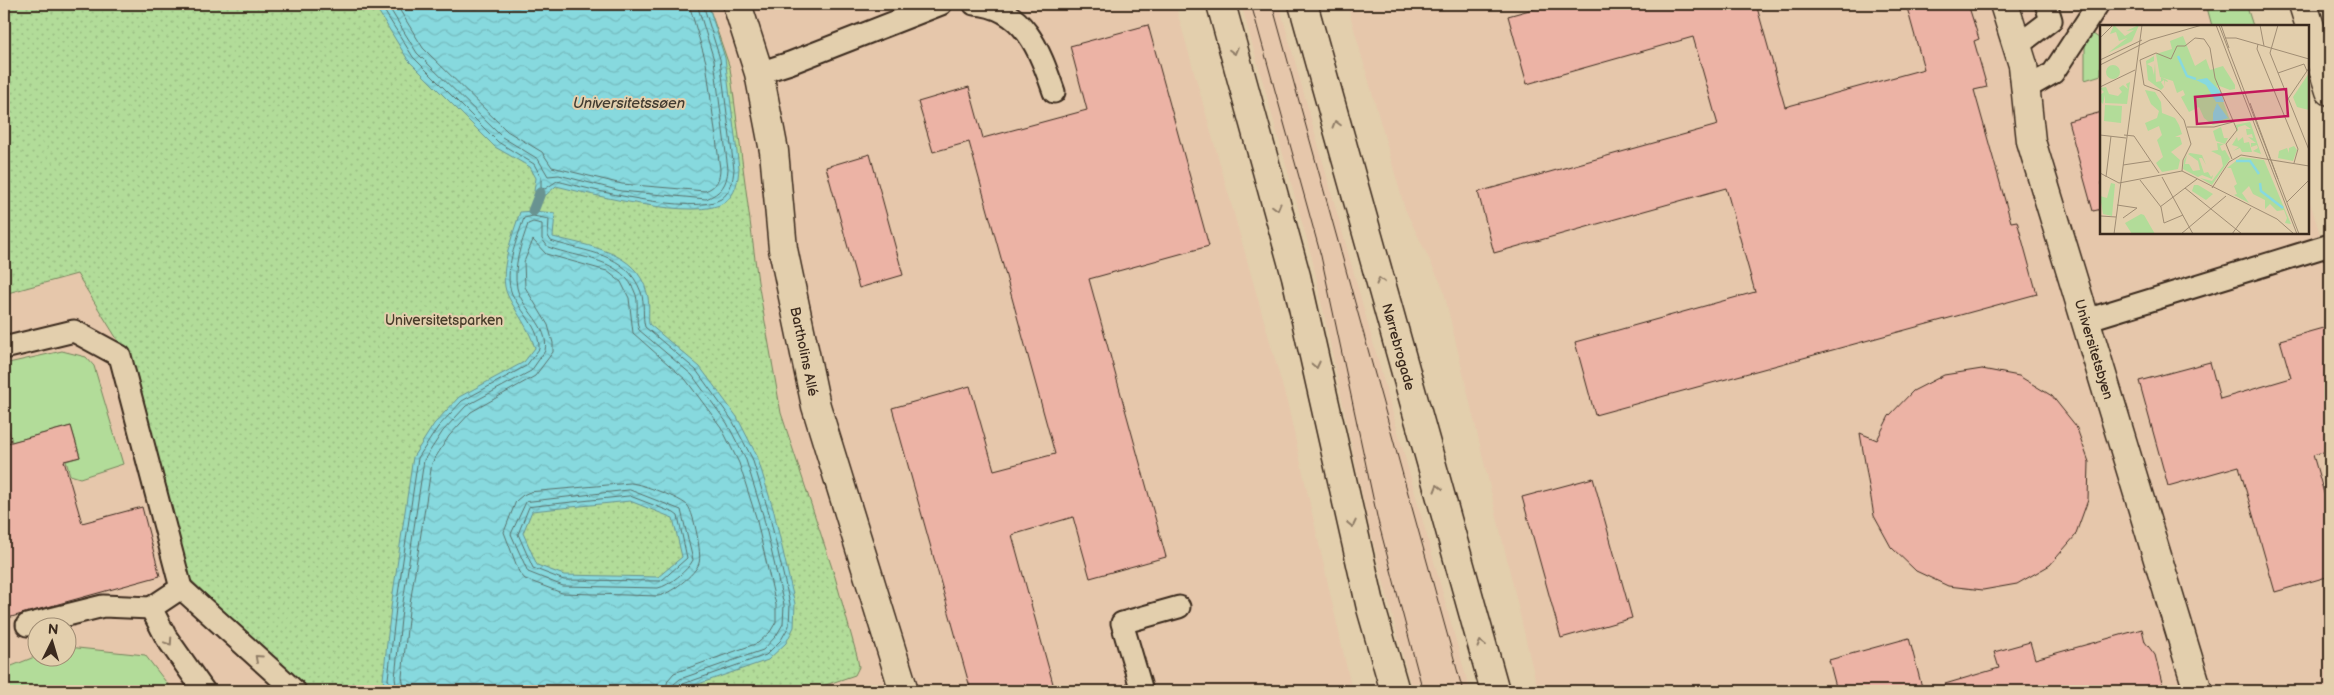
<svg xmlns="http://www.w3.org/2000/svg" width="2334" height="695" viewBox="0 0 2334 695" font-family="'Balsamiq Sans',sans-serif">
<style>
.built{fill:#e6c7ab;fill-rule:evenodd}
.grass{fill:#b2dc99;stroke:#76835c}
.park{fill:url(#park-dots);stroke:#76835c}
.water{fill:url(#water-waves);stroke:#699391;fill-rule:evenodd}
.lines{fill:none;stroke-linecap:round;stroke-linejoin:round}
.shore{stroke:#59706b;stroke-width:1}
.stream{stroke:#699391;stroke-width:11}
.building{fill:#ecb3a5;stroke:#3b2a1e}
.service-casing{stroke:#3b2a1e;stroke-width:25}
.minor-casing{stroke:#3b2a1e;stroke-width:31}
.secondary-casing{stroke:#3b2a1e;stroke-width:31}
.service{stroke:#e3cfad;stroke-width:21}
.minor{stroke:#e3cfad;stroke-width:28}
.secondary{stroke:#e3cfad;stroke-width:28}
.tram{stroke:#3b2a1e;stroke-width:1}
.oneway{stroke:#8f7c66}
.labels{text-anchor:middle;dominant-baseline:central;stroke-width:4;stroke-linejoin:round;paint-order:stroke}
.park-label{font-size:14px;fill:#473c2a;stroke:#e3cfad}
.street-label{font-size:14px;fill:#3b2a1e;stroke:#e3cfad}
.water-label{font-size:15px;font-style:italic;fill:#433c31;stroke:#e3cfad}
.inset-river{fill:none;stroke:#87d9de;stroke-width:2.5}
.inset-road{fill:none;stroke:#a08d74;stroke-width:1}
.view{fill:#c2185b;fill-opacity:0.15;stroke:#c2185b;stroke-width:2.5}
.inset-edge{fill:none;stroke:#3b2a1e;stroke-width:2.5}
</style>
<defs>
<pattern id="park-dots" width="8" height="8" patternUnits="userSpaceOnUse" patternTransform="scale(1.25)"><rect width="8" height="8" fill="#b2dc99"/><path d="M2 2h.1M6 6h.1" fill="none" stroke="#9abd83" stroke-width="1.8" stroke-linecap="round"/></pattern>
<pattern id="water-waves" width="16" height="10" patternUnits="userSpaceOnUse" patternTransform="scale(1.25)"><rect width="16" height="10" fill="#87d9de"/><path d="M0 5q4-4 8 0t8 0" fill="none" stroke="#75babe"/></pattern>
</defs>
<rect width="100%" height="100%" fill="#e3cfad"/>
<filter id="ink" filterUnits="userSpaceOnUse"><feTurbulence type="fractalNoise" baseFrequency=".02" numOctaves="2"/><feDisplacementMap in="SourceGraphic" scale="10" xChannelSelector="R" yChannelSelector="G"/><feConvolveMatrix kernelMatrix="1 2 1 2 8 2 1 2 1" color-interpolation-filters="sRGB"/></filter>
<g filter="url(#ink)">
<g class="built">
<path d="M4 4H1175L1288 406 1352 691H4ZM38 628H68V658H38Z"/>
<polygon points="1241,4 1279,4 1470,691 1412,691 1368,523 1312,258"/>
<polygon points="1347,4 2246,4 2253,26 2102,26 2102,232 2308,232 2308,196 2330,265 2330,691 1538,691 1443,288 1405,209"/>
</g>
<g class="grass">
<polygon points="2206,4 2246,4 2253,26 2212,26"/>
<polygon points="2093,34 2102,40 2101,75 2085,80 2085,43 2089,35"/>
<polygon points="62,351 86,357 94,366 123,464 80,478 70,475 66,461 80,457 71,426 12,442 4,411 4,364"/>
<polygon points="68,647 145,655 173,691 4,691 4,669 37,656 68,658"/>
</g>
<polygon class="park" points="4,4 708,4 730,68 758,282 781,413 835,577 857,656 859,667 855,675 808,691 306,691 187,576 125,352 77,274 4,294"/>
<g class="water">
<path d="M374 4H708L725 58 739 168C738 181 736 194 725 202 699 222 589 194 556 186L546 195 534 191 536 178 530 167 495 147 408 60Z"/>
<path d="M533 211 555 213 553 237C588 246 637 251 647 293 650 303 648 314 649 324L700 367 737 417 757 456 774 512 795 604 794 627 786 643 768 660 678 691H386L383 679 391 607 413 457 434 424 459 397 524 362 535 348C529 328 517 314 508 296 497 274 513 234 520 212ZM630 501 673 518 682 557 658 577 564 575 537 565 523 533 532 511Z"/>
</g>
<g class="lines">
<g class="shore">
<path d="M380 4 413 57 498 142 534 164 541 177V188L545 189 557 181C589 189 694 216 721 199 731 192 733 180 734 169L720 59 703 4"/>
<path d="M387 4 417 53 502 137 538 159 548 176 559 175 621 191 706 199C721 193 727 185 728 169L714 60 697 4"/>
<path d="M396 4 423 48 507 131 542 152 552 167 622 184 705 191C716 187 720 180 720 169L706 62 689 4"/>
<path d="M631 483C642 484 681 498 688 506 694 514 702 554 699 563 696 574 669 595 658 596L562 593 525 579 519 572 504 532 516 501 523 495 530 492Z"/>
<path d="M630 490 681 510 693 560C688 570 669 586 658 588L563 586 528 572 511 534 526 502Z"/>
<polygon points="630,496 674,513 678,516 687,558 661,581 564,580 533,568 518,534 529,507"/>
<path d="M391 691 388 679 396 608 418 458 438 427 462 401 526 366 539 349C540 328 521 312 512 294 503 272 517 239 524 218L533 216 549 219 548 236 551 241C587 253 626 252 641 292 645 303 642 316 645 327L696 370 732 420 752 458 769 513 790 604 789 626 781 640 766 655 683 684 679 691"/>
<path d="M397 691 395 678 402 609 424 460 443 431 466 406 531 371 545 351C550 326 522 310 517 288 513 265 521 245 528 224L533 222 542 224V239L548 247C580 259 623 257 636 295 639 306 635 319 639 330L692 375 727 423 746 460 763 515 784 605 783 624 776 636 763 650 680 679 674 684 673 691"/>
<polyline points="405,691 402,677 409,610 432,463 449,436 471,412 535,376 553,352 553,343 548,325 525,287 524,262 533,240 546,254 607,271 621,282 629,298 633,333 686,380 721,427 739,463 756,517 776,605 776,622 770,632 758,643 674,673 668,680 665,691"/>
</g>
<polyline class="stream" points="533,211 540,193"/>
</g>
<g class="building">
<polygon points="1551,4 1756,4 1785,107 1924,69 1906,4 1968,4 1979,39 1974,41 1987,87 1974,90 2011,222 2017,221 2037,294 1595,415 1575,342 1755,292 1726,188 1494,253 1478,192 1718,125 1693,37 1527,84 1508,16"/>
<polygon points="1148,25 1209,246 1089,279 1166,557 1090,578 1073,517 1012,535 1055,691 971,691 892,408 970,386 994,470 1055,454 969,142 933,152 918,102 969,87 983,138 1087,110 1070,46"/>
<polygon points="2102,112 2102,209 2093,211 2068,121"/>
<polygon points="870,154 903,275 859,288 826,167"/>
<polygon points="2330,326 2330,450 2313,455 2330,514 2330,576 2275,592 2239,466 2168,486 2139,381 2210,362 2220,399 2291,378 2280,340"/>
<polygon points="1982,369 2019,376 2052,396 2076,426 2089,462 2088,500 2075,536 2050,565 2017,584 1983,590 1948,586 1916,571 1891,547 1874,516 1860,433 1877,440 1889,416 1913,391 1944,375"/>
<polygon points="71,426 80,457 64,461 82,523 142,507 160,576 4,619 4,444"/>
<polygon points="1593,478 1632,618 1561,638 1522,497"/>
<polygon points="2142,629 2145,642 2155,655 2164,691 1946,691 1945,684 1999,668 1994,652 2030,642 2035,659"/>
<polygon points="1909,638 1923,691 1837,691 1829,660"/>
</g>
<g class="lines">
<defs>
<g id="service">
<path d="M974 4C1025 7 1040 52 1054 92"/>
<polyline points="2017,46 2051,20 2046,4"/>
<polyline points="759,73 790,63 941,4"/>
<polyline points="2025,89 2053,73 2098,4"/>
<polyline points="2086,320 2330,245"/>
<polyline points="4,348 74,331 120,356 181,588"/>
<polyline points="27,625 103,606 151,608"/>
<polyline points="204,691 166,637 151,608 181,588 295,691"/>
<polyline points="1142,691 1122,623 1179,607"/>
</g>
<g id="minor">
<path id="s1" d="M737 4 759 73 774 151 783 249 816 406 904 691"/>
<path id="s2" d="M2004 4 2023 65 2031 141 2198 691"/>
<polyline points="2303,4 2330,91"/>
</g>
<g id="secondary">
<polyline points="1221,4 1296,276 1371,608 1395,691"/>
<path id="s3" d="M1303 4 1495 691"/>
</g>
</defs>
<use href="#service" class="service-casing"/>
<use href="#minor" class="minor-casing"/>
<use href="#secondary" class="secondary-casing"/>
<use href="#service" class="service"/>
<use href="#minor" class="minor"/>
<use href="#secondary" class="secondary"/>
<g class="tram">
<polyline points="1251,4 1321,256 1378,521 1423,691"/>
<polyline points="1272,4 1463,691"/>
</g>
</g>
<defs><path id="oneway-chevron" d="M-2-3.5L2.5 0L-2 3.5" fill="none" stroke-width="1.6" stroke-linecap="round" stroke-linejoin="round" transform="scale(1.25)"/></defs>
<g class="oneway">
<use href="#oneway-chevron" transform="translate(1234 51) rotate(75)"/>
<use href="#oneway-chevron" transform="translate(1336 124) rotate(-106)"/>
<use href="#oneway-chevron" transform="translate(1277 207) rotate(75)"/>
<use href="#oneway-chevron" transform="translate(1380 281) rotate(-106)"/>
<use href="#oneway-chevron" transform="translate(1316 365) rotate(77)"/>
<use href="#oneway-chevron" transform="translate(1438 488) rotate(-106)"/>
<use href="#oneway-chevron" transform="translate(1352 524) rotate(77)"/>
<use href="#oneway-chevron" transform="translate(169 642) rotate(56)"/>
<use href="#oneway-chevron" transform="translate(1481 644) rotate(-106)"/>
<use href="#oneway-chevron" transform="translate(258 658) rotate(-138)"/>
</g>
</g>
<g class="labels">
<g class="park-label">
<text x="444" y="320">Universitetsparken</text>
</g>
<g class="street-label">
<text stroke="none"><textPath href="#s3" startOffset="356">Nørrebrogade</textPath></text>
<text stroke="none"><textPath href="#s2" startOffset="358">Universitetsbyen</textPath></text>
<text stroke="none"><textPath href="#s1" startOffset="355">Bartholins Allé</textPath></text>
</g>
<g class="water-label">
<text x="629" y="103">Universitetssøen</text>
</g>
</g>
<g transform="translate(2100 25)">
<rect width="209" height="209" fill="#e3cfad"/>
<path d="M14 0 25 11 34 5 26 6 39 0 32 16 8 28 27 13 19 16 16 7 10 9ZM54 31V36L47 39 52 42 54 50 55 38 56 57 61 56V52L67 55 68 57 65 56V61L64 55 61 57 64 62 61 65 48 55 46 36ZM6 47a7 7 0 1 1 14 0a7 7 0 1 1-14 0ZM30 57 27 79 5 78V70L3 79 0 76V70L4 67 0 63 6 62 9 69 18 71 22 67 19 63 23 60 28 64 26 59ZM150 97 151 99 161 129 153 126 158 123 157 120 151 122V118H156L148 112 153 113 152 109 147 110 146 104H151L145 100 138 102V107L135 100ZM121 102 124 113H128L125 119 116 116 113 106ZM137 112 138 116 143 112 144 118 149 117 152 127H142L140 123 133 126 139 122 132 120ZM117 118 124 119 120 121 122 126 125 125 130 134 112 160 100 153 112 156 123 141 121 131 111 126 118 125ZM194 121 197 125 193 136 178 133 179 126 187 123 189 128V123ZM90 128 102 130 106 140 102 133H99L104 148 108 147 111 152 113 150 112 154 102 150 98 152 83 144 84 135 87 130 85 139H89L93 146 100 145 98 136 88 129Z" fill="#b2dc99"/>
<path d="M11 158 15 159 12 191 3 189 0 171 7 173Z" fill="#b2dc99"/>
<path d="M209 48V85L197 82 193 72Z" fill="#b2dc99"/>
<path d="M83 11 95 41 106 34 110 45 123 41 135 60V64L130 65 117 60 130 95 113 100 104 93 99 82 89 87 81 72 85 70 83 65 77 68 73 56 60 52 56 29 72 24 70 16ZM45 65 55 67 61 77 62 88 75 93 79 100 82 109 75 112H80L82 119 71 127 80 135 78 144 62 147 56 138 63 132 57 115 62 110 59 101 48 106 45 98 57 93 59 86 51 79ZM5 80 22 81 21 98 4 96ZM141 132 164 135 191 199 185 198 187 193 184 185 177 186 170 179 165 184V175L153 169 149 161 142 168 149 178 134 170 137 169 134 161 137 159 131 143H127ZM41 189 44 190 55 209H32L25 198Z" fill="#b2dc99"/>
<path d="M94 160H98L113 169 106 175 92 166Z" fill="#b2dc99"/>
<path d="M107 53 121 67 124 77H116L106 60 96 55ZM117 78 128 93 113 98V88Z" fill="#87d9de"/>
<path class="inset-river" d="M78 31 87 51 96 54M136 136H150L159 149M160 158 161 166 183 183"/>
<path class="inset-road" d="M116 0 197 209M119 0 199 209M121 0 129 23M160 0 164 21M178 0 170 28 209 125M0 13 13 0M125 13H136L209 34M158 19 157 24 198 124 194 138M0 35 42 15M0 40 50 15 102 0M178 48 204 39 207 46M0 62 35 45M188 74 209 43M150 78 178 154M87 102H114L133 97M0 110 26 113M24 110 34 111 59 148M23 140 50 136M82 146 83 135 91 119 84 95 60 66 44 60 40 35 56 28 71 34 77 21H85L95 13 104 14 110 23 115 53 137 105 126 119 132 134M82 146 177 194 194 209M0 148 19 158 82 146M6 152 11 111M62 152 93 209M40 155 61 182 64 198 83 190M85 163 142 209M112 163 129 137 141 130 209 141M0 175V196M187 177 209 155M17 180 37 183 23 193M60 182 97 154M1 191 16 192M14 209 42 0M81 209 126 171M132 209 151 183"/>
<path class="view" d="M186 64 188 91 97 99 95 72Z"/>
<rect width="209" height="209" class="inset-edge"/>
</g>
<rect width="2334" height="695" fill="none" stroke="#e3cfad" stroke-width="20"/>
<rect x="10" y="10" width="2314" height="675" fill="none" stroke="#3b2a1e" stroke-width="2" filter="url(#ink)"/>
<g transform="translate(52 642) rotate(5)"><circle r="24" fill="#e3cfad" stroke="#a08d74"/>
<path d="M0-4L9 19L0 12L-9 19Z" fill="#3b2a1e"/>
<text y="-8" font-size="14" font-weight="bold" text-anchor="middle" fill="#3b2a1e">N</text>
</g>
</svg>
